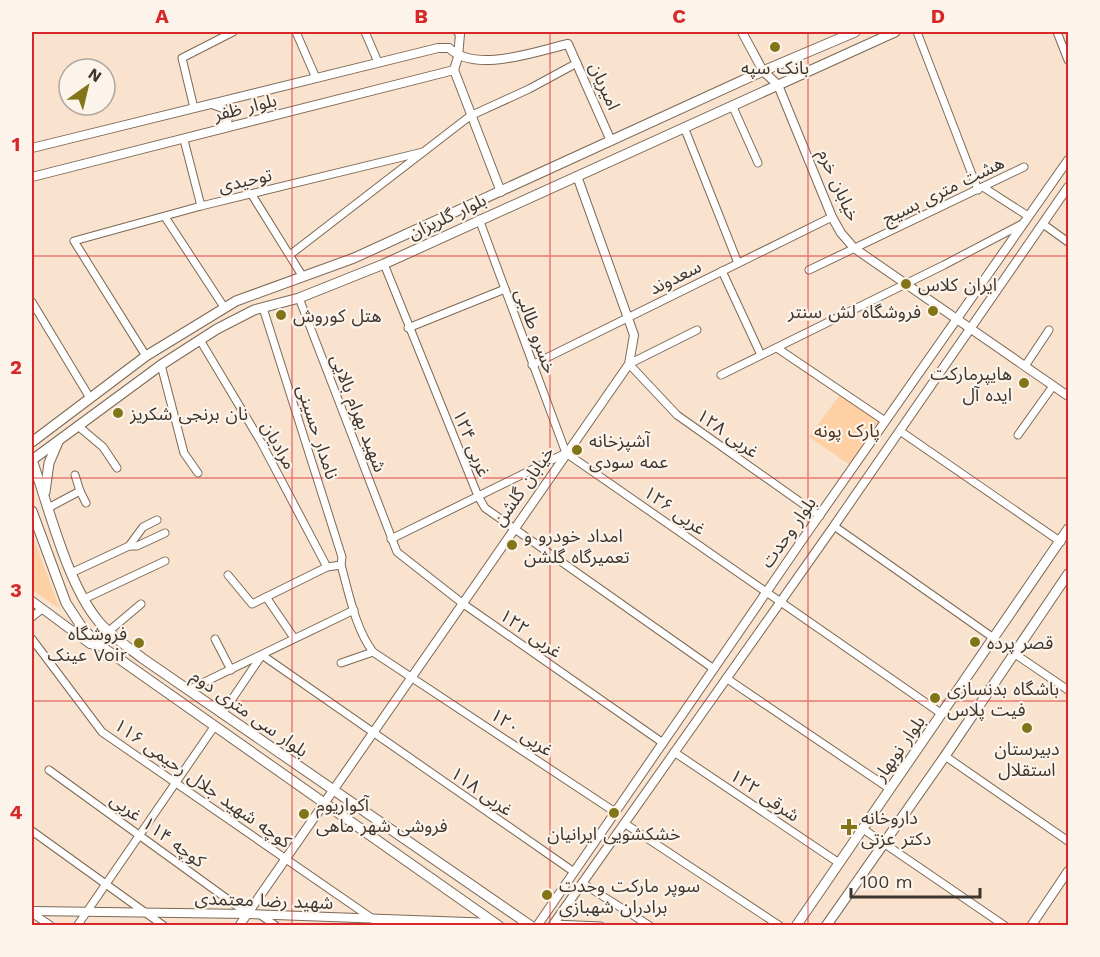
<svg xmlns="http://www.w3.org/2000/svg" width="1100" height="957" viewBox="0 0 1100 957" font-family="'Work Sans','Noto Sans Arabic',sans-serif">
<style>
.green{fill:#fed0a3}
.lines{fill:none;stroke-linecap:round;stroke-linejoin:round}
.minor-casing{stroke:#7c6956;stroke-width:9}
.tertiary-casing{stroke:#7c6956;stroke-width:10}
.secondary-casing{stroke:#7c6956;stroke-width:11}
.minor{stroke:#fff;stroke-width:7}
.tertiary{stroke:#fff;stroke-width:8}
.secondary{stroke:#fff;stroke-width:9}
.grid{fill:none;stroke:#d62828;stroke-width:1.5;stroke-opacity:0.55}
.poi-dot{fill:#827517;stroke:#fcf3eb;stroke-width:2}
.labels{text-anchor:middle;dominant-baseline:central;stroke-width:4.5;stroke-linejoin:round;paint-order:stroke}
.poi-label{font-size:18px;fill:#3e362e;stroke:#fcf3eb;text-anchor:start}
.street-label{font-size:18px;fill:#3e362e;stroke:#fcf3eb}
.park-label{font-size:18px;fill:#4c3217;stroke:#fcf3eb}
.neatline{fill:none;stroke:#d62828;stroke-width:2}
.grid-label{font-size:20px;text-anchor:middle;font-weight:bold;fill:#d62828}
</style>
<rect width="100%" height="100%" fill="#f9e3ce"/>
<g class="green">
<polygon points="842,392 885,421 853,467 809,437"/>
<polygon points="32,534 60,609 32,590"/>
</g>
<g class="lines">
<defs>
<g id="minor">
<polyline points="296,32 316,78"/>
<polyline points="365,32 378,62"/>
<polyline points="917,32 978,190"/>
<polyline points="1057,32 1068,60"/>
<polyline points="732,105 758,163"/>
<polyline points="194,108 182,58 233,32"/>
<polyline points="684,127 738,263"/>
<polyline points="184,140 201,206"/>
<polyline points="983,187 1028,216"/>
<polyline points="252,195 303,277"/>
<polyline points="165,217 224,307"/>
<polyline points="479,219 566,453"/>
<polyline points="1043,224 1068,242"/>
<polyline points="291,254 470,116 529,89 577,63"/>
<polyline points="384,264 478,496 485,508 714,669"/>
<polyline points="809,270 1024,167"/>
<polyline points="722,271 761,355"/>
<polyline points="299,298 397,552 462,603 663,743"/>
<polyline points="32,302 90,398"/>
<polyline points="263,308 342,557 341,565"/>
<polyline points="408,328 505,289"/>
<polyline points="697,330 629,364 677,415 820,516"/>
<polyline points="200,340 261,442 327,567"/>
<polyline points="777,348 885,421"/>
<polyline points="146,356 74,241 201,206 423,152"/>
<polyline points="161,365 184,453 198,473"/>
<polyline points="532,365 832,217"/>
<polyline points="1025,366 1049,330"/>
<polyline points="721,375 944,265 1022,224"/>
<polyline points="78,426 103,447 117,468"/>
<polyline points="900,431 1061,542"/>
<polyline points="1018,435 1053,386"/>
<polyline points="566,453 942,714"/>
<polyline points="75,475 80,491"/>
<polyline points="48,508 80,491 86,503"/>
<polyline points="834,526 995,639"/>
<polyline points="391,539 566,453"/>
<polyline points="129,546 143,527 157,520"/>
<polyline points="71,573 129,546 137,546 165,533"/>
<path d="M228 575 252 604 327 567 341 565C349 593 355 628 373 652L615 812"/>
<polyline points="266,597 294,638"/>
<polyline points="84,599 165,561"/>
<polyline points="32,617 42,609"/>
<polyline points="109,631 141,604"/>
<polyline points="32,639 102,732 383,926"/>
<polyline points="215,639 231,670"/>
<polyline points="1015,654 1068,690"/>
<polyline points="341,663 373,652"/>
<polyline points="726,678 890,789"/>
<polyline points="188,690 354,610"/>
<polyline points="222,714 262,655 574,872"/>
<polyline points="674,752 839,863"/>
<polyline points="945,756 1068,841"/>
<polyline points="49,770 248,914"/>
<polyline points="624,823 780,926"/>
<polyline points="863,829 1005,926"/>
<polyline points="32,831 164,926"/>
<polyline points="582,883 650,926"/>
<polyline points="32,913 51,926"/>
<polyline points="262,916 276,926"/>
<polyline points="553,924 601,926"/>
<polyline points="77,926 214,727"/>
</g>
<g id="tertiary">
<polyline points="742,32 763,71 778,85 832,217 841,233 854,248 1068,396"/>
<polyline points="454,70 501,192"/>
<polyline points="454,70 458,57 460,34 458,32"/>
<polyline points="212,104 223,108 228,115 227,124 220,129"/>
<path d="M32 148 438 48H449C476 74 536 51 568 44L611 141"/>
<polyline points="32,177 454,70"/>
<polyline points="32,601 90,644 101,646"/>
<polyline points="32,911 248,914 495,923"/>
<polyline points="239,926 629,364 634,335 577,176"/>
<polyline points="537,926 807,533 1068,160"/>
<polyline points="552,926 834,526 1068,187"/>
<polyline points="1031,926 1068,871"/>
</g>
<g id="secondary">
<polyline points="32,442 146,356 236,301 354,258 763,71 855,32"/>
<polyline points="32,460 161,365 217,329 254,310 299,298 384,264 895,32"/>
<path d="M32 460C49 507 67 584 99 622 111 636 128 647 142 658L531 926"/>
<polyline points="45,492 49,463 58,442"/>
<polyline points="32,511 66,603 83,629 101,646 499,926"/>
<polyline points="796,926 1068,529"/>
<polyline points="826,926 945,756 1068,574"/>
</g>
</defs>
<use href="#minor" class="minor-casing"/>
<use href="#tertiary" class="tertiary-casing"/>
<use href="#secondary" class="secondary-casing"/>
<use href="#minor" class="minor"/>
<use href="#tertiary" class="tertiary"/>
<use href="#secondary" class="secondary"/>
</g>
<path class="grid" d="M292 32V926M550 32V926M808 32V926M32 256H1068M32 478H1068M32 701H1068"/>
<g class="poi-dot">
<circle cx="775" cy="47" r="6"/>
<circle cx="906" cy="284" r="6"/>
<circle cx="933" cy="311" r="6"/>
<circle cx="281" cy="315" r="6"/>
<circle cx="1024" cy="383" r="6"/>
<circle cx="118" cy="413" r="6"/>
<circle cx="577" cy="450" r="6"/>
<circle cx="512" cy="545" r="6"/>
<circle cx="975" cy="642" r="6"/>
<circle cx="139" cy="643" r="6"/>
<circle cx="935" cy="698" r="6"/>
<circle cx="1027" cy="728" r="6"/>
<circle cx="614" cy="813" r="6"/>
<circle cx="304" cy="814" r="6"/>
<path d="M846 818h6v6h6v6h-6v6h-6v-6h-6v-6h6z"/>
<circle cx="547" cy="895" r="6"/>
</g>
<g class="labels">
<g class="poi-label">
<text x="775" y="67" text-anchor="middle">بانک سپه</text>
<text x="918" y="284">ایران کلاس</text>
<text x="921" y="311" text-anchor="end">فروشگاه لش سنتر</text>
<text x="293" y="315">هتل کوروش</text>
<text x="1012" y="373" text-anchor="end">هایپرمارکت<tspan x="1012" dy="21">ایده آل</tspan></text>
<text x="130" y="413">نان برنجی شکریز</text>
<text x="589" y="440">آشپزخانه<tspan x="589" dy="21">عمه سودی</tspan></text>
<text x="524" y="535">امداد خودرو و<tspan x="524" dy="21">تعمیرگاه گلشن</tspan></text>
<text x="127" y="633" text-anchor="end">فروشگاه<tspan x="127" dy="21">عینک Voir</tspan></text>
<text x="987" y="642">قصر پرده</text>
<text x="947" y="688">باشگاه بدنسازی<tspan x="947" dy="21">فیت پلاس</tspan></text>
<text x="1027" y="748" text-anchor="middle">دبیرستان<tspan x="1027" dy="21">استقلال</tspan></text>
<text x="316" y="804">آکواریوم<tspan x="316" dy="21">فروشی شهر ماهی</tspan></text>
<text x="861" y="817">داروخانه<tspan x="861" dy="21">دکتر عزتی</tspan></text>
<text x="614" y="833" text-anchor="middle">خشکشویی ایرانیان</text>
<text x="559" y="885">سوپر مارکت وحدت<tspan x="559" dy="21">برادران شهبازی</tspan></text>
</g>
<g class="street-label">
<text transform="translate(605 86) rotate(66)">امیریان</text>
<text transform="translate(245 107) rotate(-14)">بلوار ظفر</text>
<text transform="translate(245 180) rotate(-13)">توحیدی</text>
<text transform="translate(839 185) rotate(66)">خیابان خرم</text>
<text transform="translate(943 190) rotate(-26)">هشت متری بسیج</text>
<text transform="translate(447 216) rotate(-25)">بلوار گلریزان</text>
<text transform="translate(675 277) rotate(-26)">سعدوند</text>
<text transform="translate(536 331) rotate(70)">خسرو طالبی</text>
<text transform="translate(359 413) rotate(69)">شهید بهرام بالایی</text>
<text transform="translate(318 432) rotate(72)">نامدار حسینی</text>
<text transform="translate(728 433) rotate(35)">۱۲۸ غربی</text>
<text transform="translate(472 443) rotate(68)">۱۲۴ غربی</text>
<text transform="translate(279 445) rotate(61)">مرادیان</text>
<text transform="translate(523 486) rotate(-55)">خیابان گلشن</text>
<text transform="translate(675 510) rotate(35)">۱۲۶ غربی</text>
<text transform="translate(788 532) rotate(-55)">بلوار وحدت</text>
<text transform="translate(531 633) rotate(35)">۱۲۲ غربی</text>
<text transform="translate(250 713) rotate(35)">بلوار سی متری دوم</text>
<text transform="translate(522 732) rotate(34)">۱۲۰ غربی</text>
<text transform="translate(899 748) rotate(-55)">بلوار نوبهار</text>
<text transform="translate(203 783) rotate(35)">کوچه شهید جلال رحیمی ۱۱۶</text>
<text transform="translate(482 791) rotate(35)">۱۱۸ غربی</text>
<text transform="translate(765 795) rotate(34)">۱۲۲ شرقی</text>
<text transform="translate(158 830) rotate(36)">کوچه ۱۱۴ غربی</text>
<text transform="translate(264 900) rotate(2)">شهید رضا معتمدی</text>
</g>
<g class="park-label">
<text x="847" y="430">پارک پونه</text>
</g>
</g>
<rect width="1100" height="957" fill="none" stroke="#fcf3eb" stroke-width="66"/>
<g transform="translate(87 87) rotate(34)"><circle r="28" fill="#fcf3eb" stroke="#b0a79f" stroke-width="1.5"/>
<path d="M0-4.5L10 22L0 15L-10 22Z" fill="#827517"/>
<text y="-9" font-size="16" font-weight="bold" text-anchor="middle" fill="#3e362e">N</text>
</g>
<path d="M851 888v9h129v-9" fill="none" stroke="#3e362e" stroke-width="3"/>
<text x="860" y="888" font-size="18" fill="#3e362e" stroke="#fcf3eb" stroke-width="4.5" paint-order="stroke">100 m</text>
<rect x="33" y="33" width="1034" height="891" class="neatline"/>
<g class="grid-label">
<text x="162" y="23">A</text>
<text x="421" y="23">B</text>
<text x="679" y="23">C</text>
<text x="938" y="23">D</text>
<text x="16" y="151">1</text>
<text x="16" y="374">2</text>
<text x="16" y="597">3</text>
<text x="16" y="819">4</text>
</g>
</svg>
